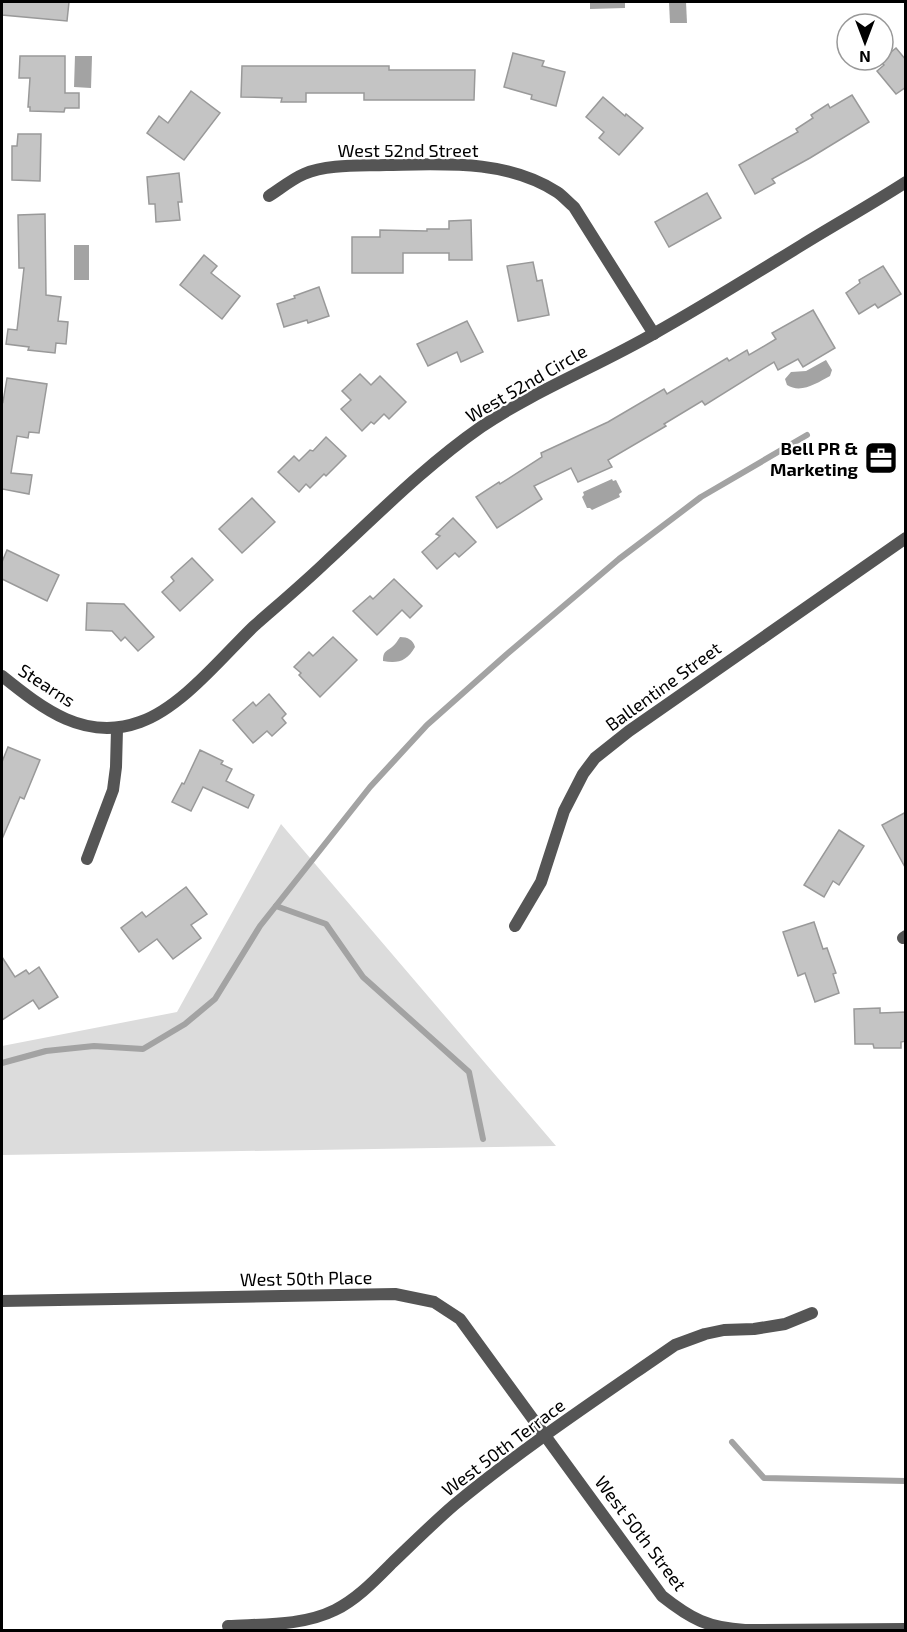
<svg xmlns="http://www.w3.org/2000/svg" width="907" height="1632" viewBox="0 0 907 1632" font-family="'Exo 2',sans-serif">
<style>
.green{fill:#dcdcdc}
.water{fill:#a3a3a3}
.lines{fill:none;stroke-linecap:round;stroke-linejoin:round}
.stream{stroke:#a3a3a3;stroke-width:6}
.building{fill:#c4c4c4;stroke:#999;stroke-width:1.5}
.street{stroke:#555;stroke-width:12}
.labels{text-anchor:middle;dominant-baseline:central;stroke-width:4.5;stroke-linejoin:round;paint-order:stroke}
.street-label{font-size:18px;fill:#000;stroke:#fff}
.poi-label{font-size:18px;font-weight:bold;fill:#000;stroke:#fff;text-anchor:end}
</style>
<rect width="100%" height="100%" fill="#fff"/>
<polygon class="green" points="281,824 556,1146 2,1155 2,1046 177,1012"/>
<g class="water">
<polygon points="590,2 625,2 625,8 590,9"/>
<polygon points="669,2 686,2 687,23 670,23"/>
<polygon points="75,56 92,56 91,88 74,87"/>
<rect x="74" y="245" width="15" height="35"/>
<path d="M826 360 832 370 830 376C817 383 801 394 787 385L785 379 791 372 806 371Z"/>
<polygon points="612,479 613,481 616,480 622,492 619,494 620,497 592,510 590,508 587,508 582,497 584,495 583,492"/>
<path d="M400 637C408 637 413 640 415 647 407 661 398 664 383 661 383 652 385 652 392 647 395 645 398 640 400 637Z"/>
</g>
<g class="lines">
<g class="stream">
<polyline points="276,906 326,924 363,977 469,1072 483,1139"/>
<polyline points="2,1063 46,1051 94,1046 143,1049 185,1024 215,999 260,926 370,787 427,725 507,654 619,559 701,497 807,435"/>
<polyline points="732,1442 764,1478 906,1481"/>
</g>
</g>
<g class="building">
<polygon points="2,2 69,2 67,21 2,15"/>
<polygon points="896,48 906,60 906,87 896,94 877,71 884,65 880,61"/>
<polygon points="513,53 544,61 542,66 565,72 556,106 531,99 532,95 504,87"/>
<polygon points="20,56 65,56 65,93 79,93 79,108 65,108 64,112 30,111 30,107 28,107 30,78 19,78"/>
<polygon points="242,66 389,66 389,70 475,70 474,100 364,100 364,93 306,93 306,102 281,102 282,98 241,97"/>
<polygon points="191,91 220,113 184,160 147,133 159,116 168,123"/>
<polygon points="852,95 869,122 810,158 772,179 775,183 755,194 739,165 798,132 796,129 813,118 811,115 828,104 830,108"/>
<polygon points="603,97 625,116 626,114 643,128 619,155 599,138 604,132 586,117"/>
<polygon points="18,134 41,134 40,181 12,180 12,146 17,146"/>
<polygon points="179,173 182,202 178,202 180,220 156,222 155,204 149,204 147,177"/>
<polygon points="707,193 721,218 669,247 655,222"/>
<polygon points="45,214 46,295 61,297 58,321 68,322 66,344 56,343 55,353 28,350 29,347 6,344 8,329 17,330 24,268 19,268 18,215"/>
<polygon points="471,220 472,260 449,260 449,253 403,253 403,273 352,273 352,237 380,237 380,230 427,231 427,229 449,229 449,221"/>
<polygon points="204,255 217,266 211,273 240,296 222,319 180,285"/>
<polygon points="533,262 537,281 542,280 549,315 518,321 507,266"/>
<polygon points="883,266 901,294 878,308 875,304 859,314 846,293 860,283 859,280"/>
<polygon points="319,287 329,316 308,323 307,320 284,327 277,304 295,298 294,296"/>
<polygon points="813,310 835,348 803,367 798,359 778,370 774,362 705,405 702,401 664,424 666,426 608,460 612,467 578,482 571,468 534,486 542,499 497,528 476,497 499,482 500,484 542,457 541,453 608,422 664,389 667,394 727,358 729,361 747,350 749,355 776,339 772,333"/>
<polygon points="467,321 483,352 461,362 457,352 428,366 417,344"/>
<polygon points="360,374 371,385 380,376 406,402 389,419 384,414 374,424 371,422 362,431 341,409 351,400 342,391"/>
<polygon points="7,378 47,384 39,433 29,432 28,438 17,436 11,473 32,475 29,494 2,489 2,401 3,402"/>
<polygon points="326,437 346,456 326,476 324,474 310,488 306,484 299,492 278,472 294,456 299,461 310,450 313,451"/>
<polygon points="252,498 275,522 242,553 219,529"/>
<polygon points="453,518 476,542 459,557 455,553 437,569 422,552 440,536 436,534"/>
<polygon points="7,550 59,575 47,601 2,579 2,562"/>
<polygon points="192,558 213,580 180,611 162,592 174,581 171,577"/>
<polygon points="394,579 422,606 410,618 402,610 377,635 353,611 370,596 373,599"/>
<polygon points="87,603 124,604 154,637 138,651 125,637 121,641 112,631 86,630"/>
<polygon points="333,637 357,660 320,697 299,675 301,673 294,667 309,652 313,656"/>
<polygon points="269,694 286,714 282,718 286,723 272,736 267,731 253,743 233,720 253,702 256,706"/>
<polygon points="8,747 40,760 24,799 20,797 2,839 2,762"/>
<polygon points="200,750 223,761 221,764 232,769 226,781 254,795 248,808 203,787 191,811 172,802 182,783 184,784"/>
<polygon points="906,812 906,869 882,825"/>
<polygon points="839,830 864,846 839,885 833,881 824,897 804,885"/>
<polygon points="186,887 207,914 191,925 201,938 173,959 157,939 139,952 121,928 142,912 146,917"/>
<polygon points="814,922 823,949 827,948 836,973 833,974 839,993 815,1002 805,973 798,976 783,932"/>
<polygon points="2,957 15,977 26,970 29,974 39,967 58,997 39,1009 33,1000 2,1020"/>
<polygon points="880,1008 880,1013 906,1012 906,1041 901,1042 901,1048 874,1048 873,1044 855,1044 854,1009"/>
</g>
<g class="lines">
<g class="street">
<path d="M269 196C280 189 292 179 304 174 327 164 361 166 386 165 443 164 506 159 557 192 563 196 568 202 574 207L654 334"/>
<path d="M2 676C43 709 85 742 140 722 181 708 222 657 253 627 278 605 303 584 327 561 377 515 425 466 481 427 536 390 598 366 655 333 705 305 753 275 802 245 836 224 872 204 906 182"/>
<polyline points="87,859 113,790 116,767 117,729"/>
<polyline points="515,926 541,882 564,811 583,774 595,758 629,731 906,538"/>
<polyline points="903,938 906,936"/>
<path d="M2 1301 395 1294 434 1302 460 1319 662 1596C691 1619 708 1628 745 1630L906 1629"/>
<path d="M228 1626C263 1624 303 1626 335 1610 357 1599 374 1581 391 1564 412 1544 432 1524 454 1505 524 1447 600 1397 675 1345L705 1334 724 1330 754 1329 785 1324 812 1313"/>
</g>
</g>
<defs>
<symbol id="office-square" viewBox="-11 -11 22 22"><rect x="-9" y="-9" width="18" height="18" rx="4" fill="#000" stroke="#fff"/><path d="M-6-3h4V-5.5h4V-3h4V5H-6ZM-1-4.5V-3h2v-1.5ZM-6 0V1H6V0Z" fill="#fff"/></symbol>
</defs>
<g fill-rule="evenodd">
<use href="#office-square" x="862" y="439" width="38" height="38"/>
</g>
<g class="labels">
<g class="street-label">
<text x="408" y="150">West 52nd Street</text>
<text transform="translate(526 383) rotate(-30)">West 52nd Circle</text>
<text transform="translate(47 685) rotate(33)">Stearns</text>
<text transform="translate(663 686) rotate(-36)">Ballentine Street</text>
<text transform="translate(306 1278) rotate(-1)">West 50th Place</text>
<text transform="translate(503 1447) rotate(-37)">West 50th Terrace</text>
<text transform="translate(641 1533) rotate(53)">West 50th Street</text>
</g>
<g class="poi-label">
<text x="858" y="448">Bell PR &amp;<tspan x="858" dy="21">Marketing</tspan></text>
</g>
</g>
<rect width="907" height="1632" fill="none" stroke="#000000" stroke-width="6"/>
<g transform="translate(865 42) rotate(180)"><circle r="28" fill="#ffffff" stroke="#999999" stroke-width="1.5"/>
<path d="M0-4.5L10 22L0 15L-10 22Z" fill="#000000"/>
<text y="-9" font-size="16" font-weight="bold" text-anchor="middle" fill="#000000">N</text>
</g>
</svg>
